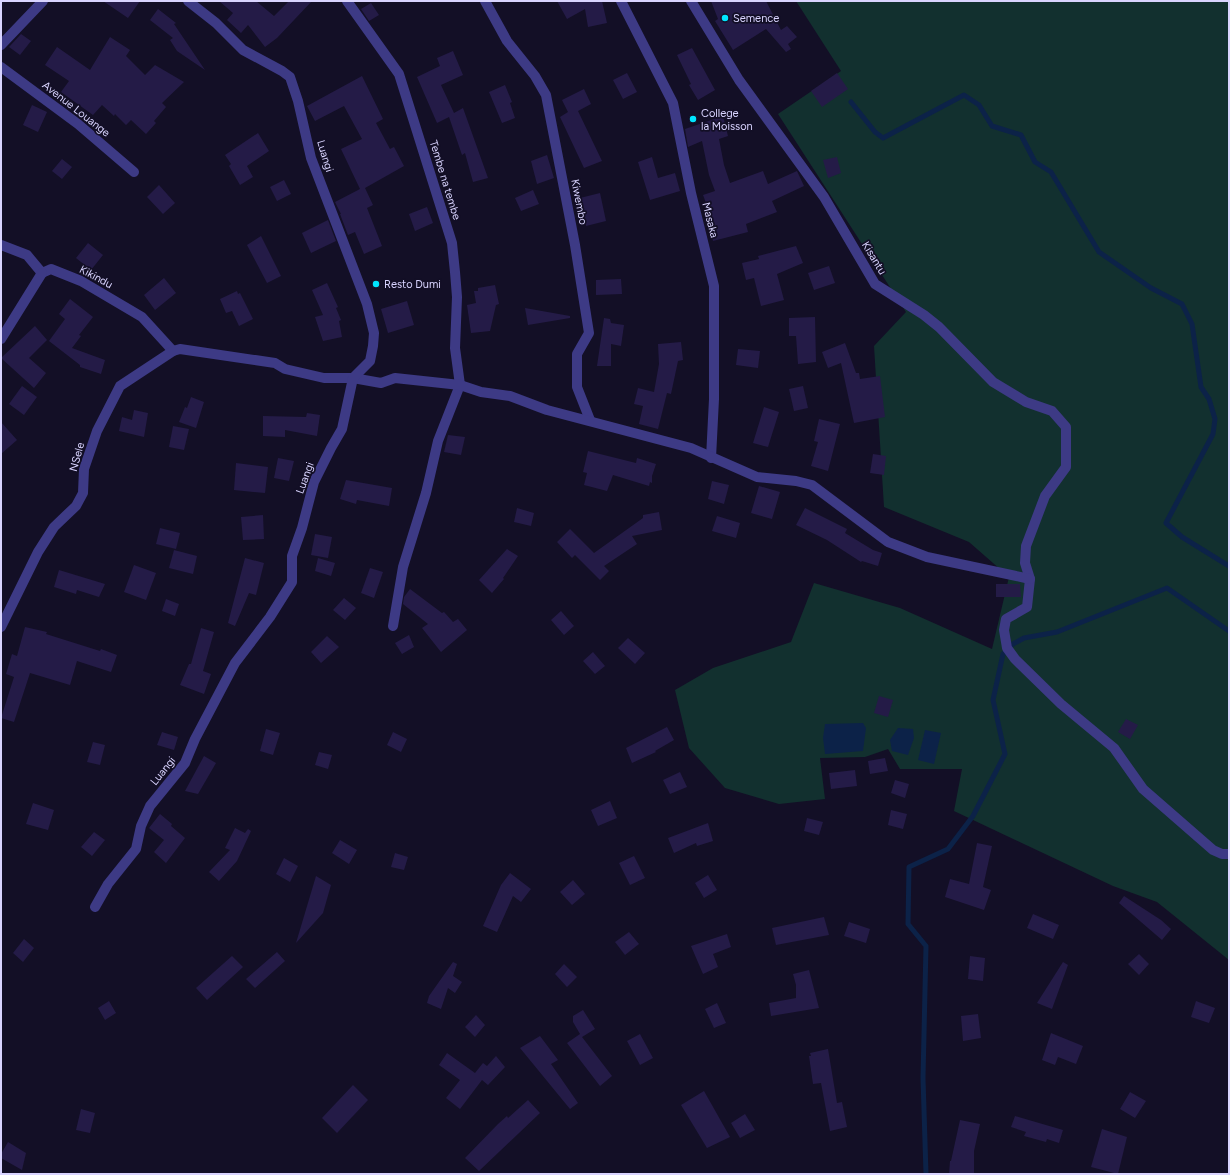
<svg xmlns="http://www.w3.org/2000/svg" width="1230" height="1175" viewBox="0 0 1230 1175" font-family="Figtree,sans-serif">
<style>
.green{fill:#12302f}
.water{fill:#0c2248}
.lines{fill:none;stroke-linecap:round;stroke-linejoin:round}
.stream{stroke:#0c2248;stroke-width:5}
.building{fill:#241b47}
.minor{stroke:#3d3a85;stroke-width:10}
.poi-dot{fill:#00e5ff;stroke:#130f26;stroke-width:1.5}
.labels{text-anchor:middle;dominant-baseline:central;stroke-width:3.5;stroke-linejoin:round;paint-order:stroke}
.poi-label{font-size:11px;fill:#d9d4ff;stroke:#130f26;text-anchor:start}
.street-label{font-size:11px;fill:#d9d4ff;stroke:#130f26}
</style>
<rect width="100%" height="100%" fill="#130f26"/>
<polygon class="green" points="796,1 1229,1 1229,960 1157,902 1113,886 954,811 962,769 900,769 888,749 865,757 820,758 825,799 779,804 725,788 689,748 675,690 713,668 791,642 814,583 900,608 992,649 1009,577 969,542 884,507 874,346 906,312 778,114 841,71"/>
<g class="water">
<polygon points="863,723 866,728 863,751 825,754 823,738 825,724"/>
<polygon points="898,728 913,729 914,738 908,755 892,751 890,740"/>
<polygon points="925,730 941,733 934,764 918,760"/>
</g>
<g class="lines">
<g class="stream">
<polyline points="851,102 875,132 883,138 964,95 979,105 992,126 1021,135 1035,162 1051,172 1099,252 1151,288 1182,304 1192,324 1201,387 1209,399 1215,419 1213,434 1166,523 1182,537 1229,566"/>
<polyline points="926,1174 923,1078 926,946 908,924 909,867 948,849 973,816 1005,754 993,700 1003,654 1013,644 1024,638 1057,632 1167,588 1229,631"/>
</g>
</g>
<g class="building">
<polygon points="103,1 140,1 128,18"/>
<polygon points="219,1 256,1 274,16 289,1 312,1 277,38 265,47 248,25 241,33 227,20 233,13"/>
<polygon points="557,1 602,1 607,23 588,27 585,9 567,19"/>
<polygon points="711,1 766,1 781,30 787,26 797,37 788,44 791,49 786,52 766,29 733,50 715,21 718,19"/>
<polygon points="371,3 379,15 369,21 361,9"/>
<polygon points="158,9 176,23 174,24 205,70 177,51 170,40 173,38 150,20"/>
<polygon points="21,34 31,41 20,55 9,47"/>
<polygon points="110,37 130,50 126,56 145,75 155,65 184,82 162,103 166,107 154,121 156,123 146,134 131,120 126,125 115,114 114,116 102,105 93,115 61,92 69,81 45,65 57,47 90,70"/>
<polygon points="692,48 715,90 698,100 689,85 691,84 677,55"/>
<polygon points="453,51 463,75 441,85 454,113 463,108 488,178 473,182 465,153 462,155 449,117 437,123 417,77 440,66 437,58"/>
<polygon points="627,73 637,92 623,99 613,80"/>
<polygon points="837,73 848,89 822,107 811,91"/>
<polygon points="362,76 383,119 376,123 390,149 394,147 404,166 365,188 373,205 367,208 382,246 364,254 355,232 348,235 340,214 341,214 335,202 360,189 341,149 362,139 344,106 315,121 307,106"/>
<polygon points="505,85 512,102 510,103 515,118 502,123 489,92"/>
<polygon points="584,89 591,104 578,111 602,161 584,168 560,117 568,112 562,100"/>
<polygon points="32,105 47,112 38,132 23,125"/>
<polygon points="723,116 728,136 719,139 724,165 730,183 763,171 768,184 797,171 804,186 772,201 777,212 746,224 748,232 713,241 710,228 715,227 703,195 715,191 709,175 702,141 688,147 685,129"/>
<polygon points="258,133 269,151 247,166 253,177 240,185 229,166 231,164 225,155"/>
<polygon points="547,155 554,178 537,184 531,161"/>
<polygon points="652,157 658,178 675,173 680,191 650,200 638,162"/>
<polygon points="837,157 841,173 828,178 823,160"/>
<polygon points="62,159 72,167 62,179 52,171"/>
<polygon points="284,180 291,194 277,201 270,187"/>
<polygon points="159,185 175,203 163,214 147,197"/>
<polygon points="533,190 539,204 521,211 515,198"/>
<polygon points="600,193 606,221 586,226 580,198"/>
<polygon points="427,207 433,223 415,231 409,214"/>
<polygon points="328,220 336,241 311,253 302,233"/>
<polygon points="261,236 281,276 267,283 247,245"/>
<polygon points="88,243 103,255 91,270 76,258"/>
<polygon points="796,246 803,263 777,274 784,300 761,306 754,278 746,280 742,263 759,259 758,256"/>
<polygon points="829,266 835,283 814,290 808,273"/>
<polygon points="164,278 176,293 155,310 144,295"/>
<polygon points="621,279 622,294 596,295 596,280"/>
<polygon points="327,283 338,307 336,308 341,320 339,321 342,337 323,341 315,317 323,315 312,290"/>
<polygon points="495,285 499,304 496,305 490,331 471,333 467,305 476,303 474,291 478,291 478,288"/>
<polygon points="237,291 238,294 240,293 253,319 239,326 232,311 226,313 220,299"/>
<polygon points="70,299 93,317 79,335 81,336 72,348 105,360 101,374 80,367 80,365 49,341 65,319 59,314"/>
<polygon points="407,301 414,325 388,333 381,309"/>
<polygon points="525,308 570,316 570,318 528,325"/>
<polygon points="815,317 816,362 798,364 796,336 789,336 789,318"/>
<polygon points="604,318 610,319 611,323 624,325 621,346 611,344 611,366 597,366"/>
<polygon points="35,326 47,340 29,358 46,373 34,388 1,358"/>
<polygon points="681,342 683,360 678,361 671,394 667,393 658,429 639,424 643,406 634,404 638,388 654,392 659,364 658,344"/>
<polygon points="845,343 856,373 859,373 860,379 880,376 885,417 854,423 841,363 828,368 822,352"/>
<polygon points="738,349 760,351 758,368 736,365"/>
<polygon points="22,386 37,397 24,415 9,404"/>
<polygon points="803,386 808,408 794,411 789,389"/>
<polygon points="191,397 204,402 196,428 179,422 185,407 187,408"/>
<polygon points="764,407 779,412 768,447 753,443"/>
<polygon points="134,410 148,413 144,437 119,431 122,417 132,420"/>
<polygon points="307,413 320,415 317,436 285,430 285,437 263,436 263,416 306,417"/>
<polygon points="819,419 840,424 828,471 811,466 818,442 814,441"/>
<polygon points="1,422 17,440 1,454"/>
<polygon points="173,426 189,429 184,450 169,447"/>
<polygon points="448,435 465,437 461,455 444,452"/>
<polygon points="588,451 636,463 637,458 656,464 652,476 652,483 650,482 649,486 613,475 607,491 584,485 587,473 583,472"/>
<polygon points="873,454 886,456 884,475 870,473"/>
<polygon points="278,458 294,461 289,481 274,478"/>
<polygon points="236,463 268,467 265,493 234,490"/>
<polygon points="346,480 392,488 389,506 357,500 356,504 340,499"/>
<polygon points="712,481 729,485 724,504 708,499"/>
<polygon points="759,486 780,492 772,519 751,513"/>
<polygon points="517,508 534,513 531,526 514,522"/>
<polygon points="805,508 847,529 845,533 873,550 882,553 878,566 862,561 861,562 827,540 796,525"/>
<polygon points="659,512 662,530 632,536 637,544 604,566 609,571 600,580 575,555 572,558 557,542 570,529 594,553 643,518 643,515"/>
<polygon points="263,515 264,539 243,540 241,517"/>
<polygon points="717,516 740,523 736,538 712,531"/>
<polygon points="160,528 180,533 176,549 156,544"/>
<polygon points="315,534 332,537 328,558 311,555"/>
<polygon points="507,549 518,556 503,578 504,579 492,593 479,580"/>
<polygon points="174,550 197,556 193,574 169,568"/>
<polygon points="245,558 264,563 256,595 249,593 235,626 228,623"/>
<polygon points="318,558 335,563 331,576 315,571"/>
<polygon points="134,565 156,573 146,600 124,592"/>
<polygon points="370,568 383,572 374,598 361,593"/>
<polygon points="59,570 105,584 99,597 77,590 76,594 54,587"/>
<polygon points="996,584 1020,584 1021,597 996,597"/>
<polygon points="410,589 442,613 444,612 453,622 458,619 467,630 441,652 422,628 428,624 403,604 404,597"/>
<polygon points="344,598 356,608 345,620 333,610"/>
<polygon points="166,599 179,604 175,616 162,611"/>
<polygon points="561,611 574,626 564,635 551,620"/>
<polygon points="25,627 47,632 46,634 100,651 101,649 117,655 111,672 77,661 70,685 30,673 14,722 1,718 14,677 6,674 12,654 17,656"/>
<polygon points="201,628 214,632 203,671 211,674 204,694 180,685 189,664 191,664"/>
<polygon points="409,635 414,647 402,654 395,643"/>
<polygon points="327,636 339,647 321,663 311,652"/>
<polygon points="628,638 645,653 635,664 618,648"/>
<polygon points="593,652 605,666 595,674 583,661"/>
<polygon points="879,696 893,700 888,717 874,713"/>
<polygon points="1126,719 1138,725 1130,739 1118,732"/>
<polygon points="667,727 674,740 655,751 656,752 632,763 626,748"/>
<polygon points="266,729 280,733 273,755 260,751"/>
<polygon points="162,732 178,737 174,750 157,745"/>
<polygon points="393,732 407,739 401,752 387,745"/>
<polygon points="93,742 105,745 100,765 87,762"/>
<polygon points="319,752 332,755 328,769 315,765"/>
<polygon points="204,756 216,763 198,794 185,791"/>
<polygon points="885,758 888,771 870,774 868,761"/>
<polygon points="855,770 857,786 831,789 829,773"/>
<polygon points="680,772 687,787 670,794 663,780"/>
<polygon points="895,780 909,784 905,798 891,793"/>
<polygon points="610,801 617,818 598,826 591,810"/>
<polygon points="33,803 54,810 48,830 26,824"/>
<polygon points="891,810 907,814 903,829 888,825"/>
<polygon points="160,814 172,824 171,826 185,838 166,863 154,852 164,840 149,828"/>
<polygon points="807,818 823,822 819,835 804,831"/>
<polygon points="708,823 713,841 697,846 696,843 674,853 668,838"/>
<polygon points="235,828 245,833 248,829 251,831 237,861 219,881 209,872 230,850 225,848"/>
<polygon points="94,832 105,840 92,856 81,847"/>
<polygon points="340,840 357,850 349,864 332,853"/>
<polygon points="977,843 992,846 983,887 991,890 984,910 945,897 950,879 969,884"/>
<polygon points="395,853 408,857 404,870 391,867"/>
<polygon points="634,856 645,878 630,885 619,863"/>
<polygon points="284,858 298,866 290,882 276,874"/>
<polygon points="510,873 531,889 521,902 513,896 497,932 483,926 501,885"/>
<polygon points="708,875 717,890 704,898 695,883"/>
<polygon points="316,876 331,885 323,913 296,943"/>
<polygon points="573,880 585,894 572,905 560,892"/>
<polygon points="1124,896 1161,920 1171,929 1162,940 1119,903"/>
<polygon points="1033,914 1059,925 1053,939 1027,928"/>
<polygon points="824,917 829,935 776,945 772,928"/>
<polygon points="849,922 870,929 866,943 844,936"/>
<polygon points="629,932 639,944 625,955 615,942"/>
<polygon points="727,934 731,947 713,954 718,967 703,974 691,946"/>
<polygon points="24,939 34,948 23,962 13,953"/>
<polygon points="277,952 285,961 255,988 246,979"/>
<polygon points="1139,954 1149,964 1139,975 1128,964"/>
<polygon points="232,956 243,967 207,1000 196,988"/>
<polygon points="970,956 985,958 983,981 968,979"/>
<polygon points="453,962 457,964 453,976 462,982 455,993 448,988 441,1009 427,1003 429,996"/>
<polygon points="1063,962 1068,965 1052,1009 1037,1003"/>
<polygon points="564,964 577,977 567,987 555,974"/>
<polygon points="809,970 819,1008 771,1016 769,1003 796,998 796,985 793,974"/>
<polygon points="109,1001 116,1013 105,1020 98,1008"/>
<polygon points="1196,1001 1215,1008 1209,1023 1191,1017"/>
<polygon points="717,1003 726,1023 714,1028 705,1009"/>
<polygon points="583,1010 595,1029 582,1037 612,1076 600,1086 567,1043 580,1034 573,1022 573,1016"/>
<polygon points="978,1014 981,1038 963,1041 961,1016"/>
<polygon points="476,1015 485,1025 475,1037 465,1027"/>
<polygon points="1051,1033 1083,1046 1076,1064 1058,1057 1055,1065 1042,1060"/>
<polygon points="640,1034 653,1058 640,1065 627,1041"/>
<polygon points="540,1036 558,1060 551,1064 578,1103 570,1109 520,1048"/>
<polygon points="828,1049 837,1103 842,1102 847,1127 830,1131 821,1083 813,1084 809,1056 811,1056 810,1053"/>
<polygon points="447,1053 475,1073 483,1063 487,1066 496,1056 505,1067 488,1085 482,1080 460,1109 446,1098 460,1080 439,1065"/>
<polygon points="353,1085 368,1100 337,1133 322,1118"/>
<polygon points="704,1091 730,1137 707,1148 681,1105"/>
<polygon points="1130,1092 1146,1101 1135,1118 1120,1109"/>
<polygon points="528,1100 540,1113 479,1171 465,1158 498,1124 507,1116 508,1118"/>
<polygon points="81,1109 95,1113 90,1133 76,1130"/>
<polygon points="745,1114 755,1130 740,1138 731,1123"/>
<polygon points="1015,1116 1063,1130 1059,1143 1047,1139 1046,1142 1024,1136 1026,1132 1011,1127"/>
<polygon points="960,1120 980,1124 974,1151 974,1174 949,1174 950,1161 951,1161"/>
<polygon points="1102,1129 1127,1137 1118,1174 1091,1167"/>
<polygon points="8,1142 26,1153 22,1170 1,1158 1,1154"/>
</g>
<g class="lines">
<g class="minor">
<polyline points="347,1 399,74 452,243 455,272 457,297 455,348 460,385 438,441 426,493 403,567 393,626"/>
<polyline points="485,1 507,41 535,76 546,95 575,245 589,333 577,354 577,387 590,420"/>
<polyline points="621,1 673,103 691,193 714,286 714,399 711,458"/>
<polyline points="691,1 739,80 824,197 875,284 924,315 939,327 993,382 1026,402 1052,411 1066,427 1066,467 1045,496 1026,546 1025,563 1030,579 1027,607 1006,619 1004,630 1007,648 1015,659 1061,704 1114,748 1143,789 1213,850 1222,854 1229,854"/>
<polyline points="1,45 43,1"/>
<polyline points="1,67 78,124 134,172"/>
<polyline points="1,245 27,255 42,273 51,269 81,281 142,317 173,351"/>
<polyline points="1,339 42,273"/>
<polyline points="1,627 38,552 54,527 76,506 83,493 84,469 97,431 120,386 173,351 180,349 275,363 285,369 324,378 353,378 381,383 395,378 460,385 481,392 510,396 547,410 691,448 757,477 796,481 812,485 888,542 927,557 1030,579"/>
<polyline points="95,907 108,884 136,849 141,826 150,806 185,763 195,739 235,663 270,617 292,582 292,556 302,528 314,482 331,448 342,429 353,378 370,361 373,346 374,333 367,304 311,158 298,101 290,77 282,71 243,50 216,23 188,1"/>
</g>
</g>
<g class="poi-dot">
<circle cx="725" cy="18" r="4"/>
<circle cx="693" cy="119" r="4"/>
<circle cx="376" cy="284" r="4"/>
</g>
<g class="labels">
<g class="poi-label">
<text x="733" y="18">Semence</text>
<text x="701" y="113">College<tspan x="701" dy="13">la Moisson</tspan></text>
<text x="384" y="284">Resto Dumi</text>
</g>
<g class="street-label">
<text transform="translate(76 109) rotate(38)">Avenue Louange</text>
<text transform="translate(325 156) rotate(73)">Luangi</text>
<text transform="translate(445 180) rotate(73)">Tembe na tembe</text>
<text transform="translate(579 202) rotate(79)">Kiwembo</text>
<text transform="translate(710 220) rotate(76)">Masaka</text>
<text transform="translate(874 258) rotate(59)">Kisantu</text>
<text transform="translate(96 277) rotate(28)">Kikindu</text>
<text transform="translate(77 457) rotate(-75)">NSele</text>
<text transform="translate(305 478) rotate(-70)">Luangi</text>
<text transform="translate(163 771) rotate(-51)">Luangi</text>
</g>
</g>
<rect width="1230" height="1175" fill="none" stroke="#d9d4ff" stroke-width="4"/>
</svg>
